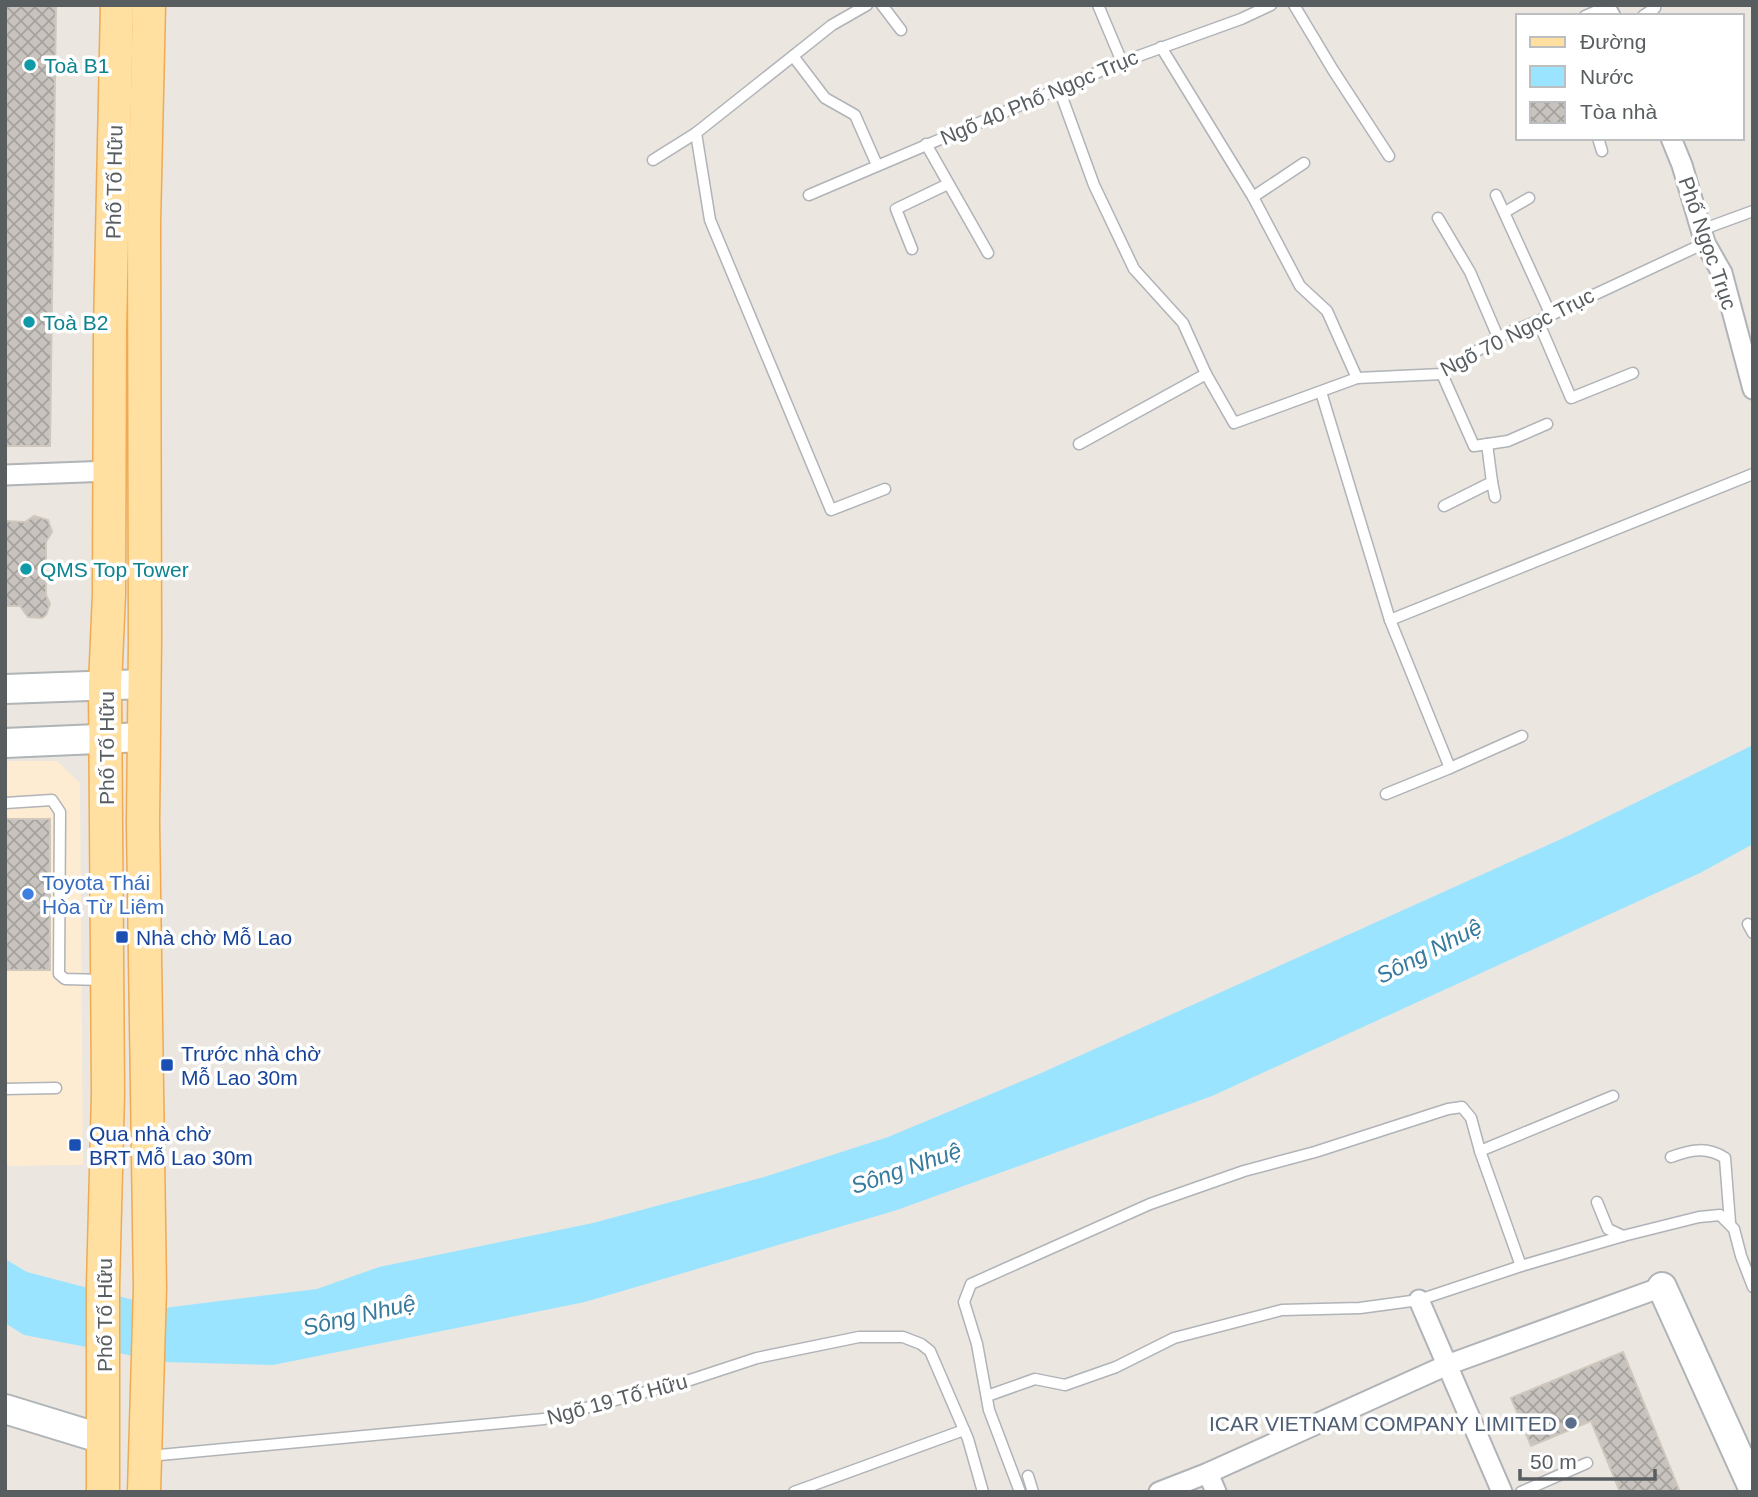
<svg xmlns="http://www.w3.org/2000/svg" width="1758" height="1497" viewBox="0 0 1758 1497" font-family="Arial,sans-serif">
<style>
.commercial{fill:#fdecd2}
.water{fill:#9be4ff}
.building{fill:url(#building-cross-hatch);stroke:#d0c7bd;stroke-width:2}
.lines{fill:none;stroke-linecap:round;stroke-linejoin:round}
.lane-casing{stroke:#b0b3b7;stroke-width:13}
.street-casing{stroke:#b0b3b7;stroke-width:23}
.secondary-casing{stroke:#afb4b7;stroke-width:32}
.primary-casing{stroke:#f0aa53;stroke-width:35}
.lane{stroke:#fff;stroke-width:10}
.street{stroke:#fff;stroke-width:19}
.secondary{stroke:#fff;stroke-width:28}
.primary{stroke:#ffe0a0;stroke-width:32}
.culture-dot{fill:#0f9aa8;stroke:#fff;stroke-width:2.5}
.shop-dot{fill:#3f7fe0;stroke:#fff;stroke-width:2.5}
.transit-dot{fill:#1a4fb4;stroke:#fff;stroke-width:2.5}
.service-dot{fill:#5c6f8a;stroke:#fff;stroke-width:2.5}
.labels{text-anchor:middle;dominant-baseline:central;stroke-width:7;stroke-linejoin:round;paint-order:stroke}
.culture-label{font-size:21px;fill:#0d838f;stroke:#fff;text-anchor:start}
.street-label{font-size:21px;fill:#585d60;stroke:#fff}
.shop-label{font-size:21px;fill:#366cbe;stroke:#fff;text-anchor:start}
.transit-label{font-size:21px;fill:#164399;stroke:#fff;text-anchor:start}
.service-label{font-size:21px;fill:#4e5e75;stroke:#fff;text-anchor:end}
.water-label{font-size:23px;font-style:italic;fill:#367a9e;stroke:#fff}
</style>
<defs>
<pattern id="building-cross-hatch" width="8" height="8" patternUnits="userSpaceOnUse" patternTransform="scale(1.75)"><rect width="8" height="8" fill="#c8c3be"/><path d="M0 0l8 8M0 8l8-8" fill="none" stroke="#a5a29e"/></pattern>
</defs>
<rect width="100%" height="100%" fill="#ebe6df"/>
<polygon class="commercial" points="5,761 57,761 80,783 83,1165 5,1166"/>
<polygon class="water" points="1753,745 1753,844 1700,873 1212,1096 897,1210 585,1302 273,1365 165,1362 24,1335 5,1323 5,1259 27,1272 164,1308 317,1289 379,1267 593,1223 764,1177 888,1137 1039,1074 1570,835"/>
<g class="building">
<polygon points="5,5 56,5 50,446 5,446"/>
<polygon points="34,516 48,520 52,532 46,542 46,595 50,604 46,615 42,618 28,617 20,606 5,606 5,521 25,522"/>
<rect x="5" y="819" width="45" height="151"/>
<polygon points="1623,1352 1680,1492 1620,1492 1591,1421 1531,1446 1511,1398"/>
</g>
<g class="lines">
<defs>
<g id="lane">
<polyline points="867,5 832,25 696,133 710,220 831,510 885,489"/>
<polyline points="882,5 901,30"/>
<polyline points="1098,5 1122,62"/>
<polyline points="1294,5 1333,70 1389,156"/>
<polyline points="1585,16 1606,7"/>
<polyline points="1643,16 1655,8 1654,5"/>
<polyline points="1161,47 1253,197 1300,286 1327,311 1357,378"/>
<polyline points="793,56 825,98 855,115 877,165"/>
<polyline points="1059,89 1094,185 1134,269 1183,323 1206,374 1234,423 1357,378 1442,374 1498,337 1538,321 1705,243"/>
<polyline points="1598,138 1602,151"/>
<polyline points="926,144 988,253"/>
<polyline points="653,160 696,133"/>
<polyline points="809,195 1122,62 1241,19 1271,5"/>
<polyline points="1496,195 1550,313"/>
<polyline points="1253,197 1304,163"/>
<polyline points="1505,212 1529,198"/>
<polyline points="1438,218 1470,272 1498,337"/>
<polyline points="1701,230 1753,211"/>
<polyline points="912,249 896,209 948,184"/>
<polyline points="1538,321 1571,398 1633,373"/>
<polyline points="1442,374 1474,446 1508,441 1547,424"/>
<polyline points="1321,392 1390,620 1450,768 1386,794"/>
<polyline points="1079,444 1206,374"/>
<polyline points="1492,482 1495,497"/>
<polyline points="1444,506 1492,482 1487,444"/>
<polyline points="1390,620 1753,474"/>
<polyline points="1450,768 1522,736"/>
<polyline points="5,803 52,800 60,812 59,974 65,979 103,980"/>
<polyline points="1748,924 1753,933"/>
<polyline points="5,1089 56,1088"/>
<polyline points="1480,1151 1613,1096"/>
<path d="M1671 1157C1690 1150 1707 1146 1725 1158L1730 1223"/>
<polyline points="1597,1202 1608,1229 1623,1236 1699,1217 1720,1215 1734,1229 1741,1256 1753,1287"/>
<polyline points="987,1396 1035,1379 1065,1385 1116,1367 1174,1338 1282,1310 1360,1308 1419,1300 1521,1266 1623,1236"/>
<polyline points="149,1456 544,1419 687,1381 757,1358 859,1337 903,1337 921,1344 930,1351 968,1439 983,1492"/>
<polyline points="1028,1476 1033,1492"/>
<polyline points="794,1492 964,1430"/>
<polyline points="1020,1492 989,1410 977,1344 964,1302 971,1284 1150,1204 1244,1171 1315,1152 1448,1109 1462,1107 1471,1118 1480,1151 1521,1266"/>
<polyline points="1521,1492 1587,1463"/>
</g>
<g id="street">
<polyline points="1604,5 1610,16"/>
<polyline points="1671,138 1682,165 1705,243 1722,273 1753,389"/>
<polyline points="5,475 110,471"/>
<polyline points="1419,1300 1502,1492"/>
<polyline points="1208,1473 1216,1492"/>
<polyline points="1159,1492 1208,1473 1447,1365 1662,1287"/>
</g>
<g id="secondary">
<polyline points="5,689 145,684"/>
<polyline points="5,743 144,737"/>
<polyline points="1662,1287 1753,1488"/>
<polyline points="5,1409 103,1439"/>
</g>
<g id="primary">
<polyline points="103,1492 103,1286 108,1094 105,685 109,594 110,330 117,5"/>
<polyline points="144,1492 150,1288 143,823 145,641 144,223 149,5"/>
</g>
</defs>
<use href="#lane" class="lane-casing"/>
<use href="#street" class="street-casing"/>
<use href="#secondary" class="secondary-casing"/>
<use href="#primary" class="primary-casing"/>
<use href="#lane" class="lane"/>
<use href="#street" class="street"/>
<use href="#secondary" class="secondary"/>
<use href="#primary" class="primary"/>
</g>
<g class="culture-dot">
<circle cx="30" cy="65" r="7"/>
<circle cx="29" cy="322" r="7"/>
<circle cx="26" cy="569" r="7"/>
</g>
<circle class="shop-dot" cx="28" cy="894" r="7"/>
<g class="transit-dot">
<rect x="115" y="930" width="14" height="14" rx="3.5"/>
<rect x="160" y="1058" width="14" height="14" rx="3.5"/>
<rect x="68" y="1138" width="14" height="14" rx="3.5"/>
</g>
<circle class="service-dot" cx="1571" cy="1423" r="7"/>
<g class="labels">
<g class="culture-label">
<text x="44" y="65">Toà B1</text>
<text x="43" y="322">Toà B2</text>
<text x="40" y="569">QMS Top Tower</text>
</g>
<g class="street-label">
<text transform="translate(1039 97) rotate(-23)">Ngõ 40 Phố Ngọc Trục</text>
<text transform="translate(114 182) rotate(-89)">Phố Tố Hữu</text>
<text transform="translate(1708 243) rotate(71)">Phố Ngọc Trục</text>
<text transform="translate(1517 332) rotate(-27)">Ngõ 70 Ngọc Trục</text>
<text transform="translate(106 748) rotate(-90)">Phố Tố Hữu</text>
<text transform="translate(104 1315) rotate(-90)">Phố Tố Hữu</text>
<text transform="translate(617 1399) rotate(-15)">Ngõ 19 Tố Hữu</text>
</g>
<g class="shop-label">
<text x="42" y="882">Toyota Thái<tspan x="42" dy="24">Hòa Từ Liêm</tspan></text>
</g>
<g class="transit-label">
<text x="136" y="937">Nhà chờ Mỗ Lao</text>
<text x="181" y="1053">Trước nhà chờ<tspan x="181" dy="24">Mỗ Lao 30m</tspan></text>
<text x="89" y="1133">Qua nhà chờ<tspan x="89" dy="24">BRT Mỗ Lao 30m</tspan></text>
</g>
<g class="service-label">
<text x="1557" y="1423">ICAR VIETNAM COMPANY LIMITED</text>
</g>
<g class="water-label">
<text transform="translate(1429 951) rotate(-27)">Sông Nhuệ</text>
<text transform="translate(906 1168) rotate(-19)">Sông Nhuệ</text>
<text transform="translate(359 1315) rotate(-13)">Sông Nhuệ</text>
</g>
</g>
<rect width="1758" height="1497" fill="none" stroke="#585d60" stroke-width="14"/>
<rect x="1516" y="14" width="228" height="126" fill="#ffffff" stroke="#bcbebf" stroke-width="2"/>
<rect x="1530" y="37" width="35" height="10" fill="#ffe0a0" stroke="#bcbebf" stroke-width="2"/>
<text x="1580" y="49" font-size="21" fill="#585d60">Đường</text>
<rect x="1530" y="66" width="35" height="21" fill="#9be4ff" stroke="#bcbebf" stroke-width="2"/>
<text x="1580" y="84" font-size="21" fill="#585d60">Nước</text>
<rect x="1530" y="102" width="35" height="21" fill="url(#building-cross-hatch)" stroke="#bcbebf" stroke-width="2"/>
<text x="1580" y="119" font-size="21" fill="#585d60">Tòa nhà</text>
<path d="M1520 1469v10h135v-10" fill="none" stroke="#585d60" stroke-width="3.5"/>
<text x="1530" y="1469" font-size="21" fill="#585d60" stroke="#ffffff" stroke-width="5" paint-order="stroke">50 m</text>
</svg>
